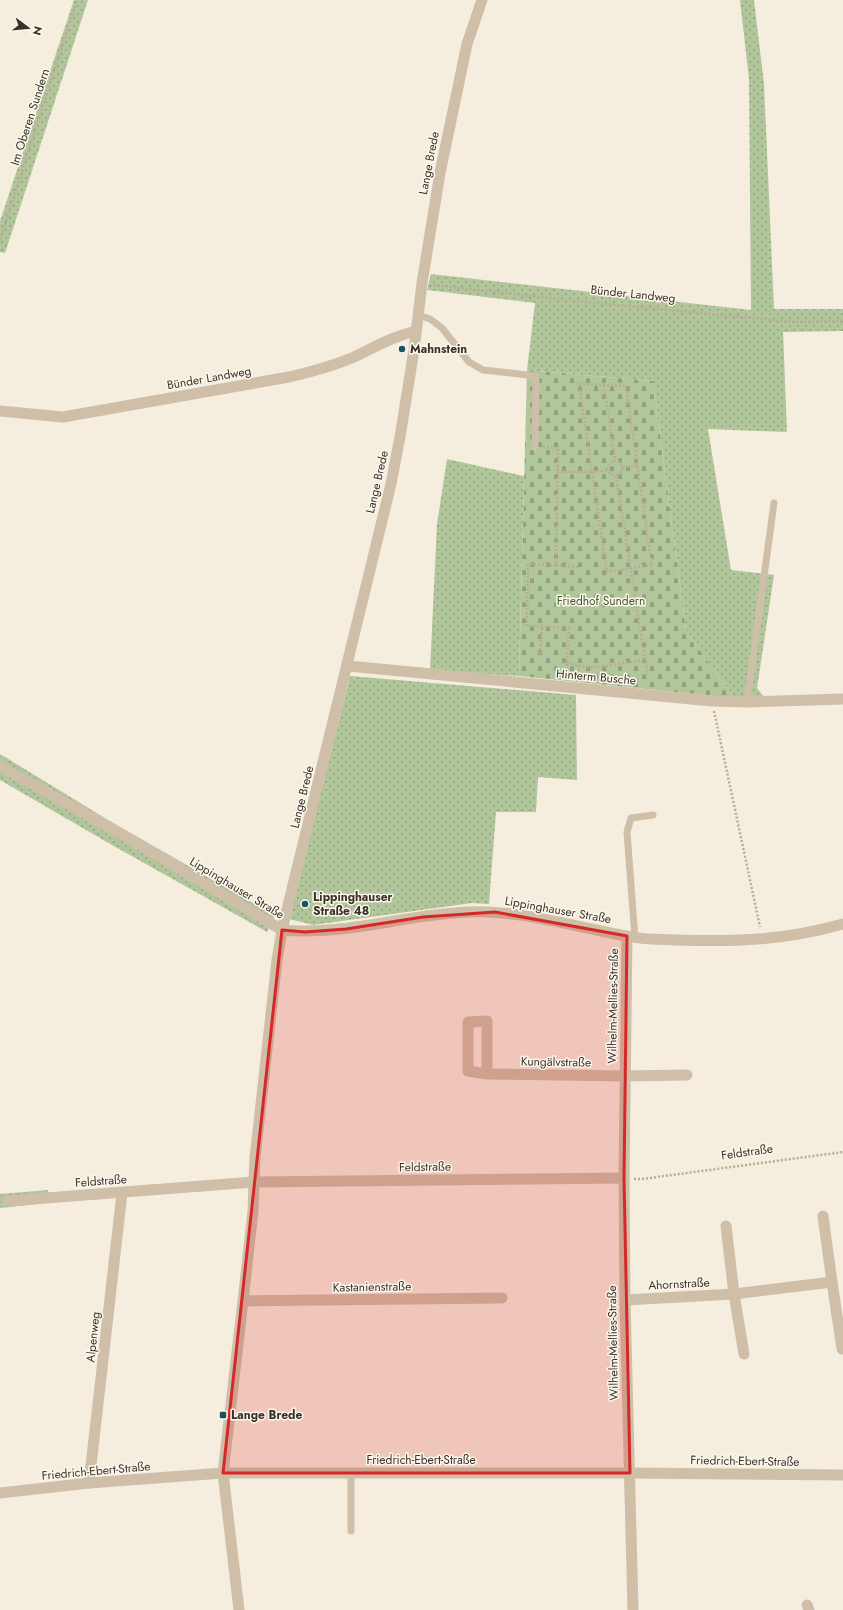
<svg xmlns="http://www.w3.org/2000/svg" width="843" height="1610" viewBox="0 0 843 1610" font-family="Jost,sans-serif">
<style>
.grass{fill:url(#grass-dots)}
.cemetery{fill:url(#cemetery-stones)}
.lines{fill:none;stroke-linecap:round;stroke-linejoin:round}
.path{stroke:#bbaa92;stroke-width:2.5;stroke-dasharray:2 2;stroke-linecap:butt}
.service{stroke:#cfbfa9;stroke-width:7}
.minor{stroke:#cfbfa9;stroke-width:11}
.marked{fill:#d62828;fill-opacity:0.2;stroke:#d62828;stroke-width:3;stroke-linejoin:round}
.poi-dot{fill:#1a5362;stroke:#fcf7ec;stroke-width:1.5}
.labels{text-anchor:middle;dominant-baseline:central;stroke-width:3;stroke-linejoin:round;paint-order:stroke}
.street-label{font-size:12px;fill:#3b3129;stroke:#fcf7ec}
.poi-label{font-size:12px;font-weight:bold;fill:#3b3129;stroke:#fcf7ec;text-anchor:start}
.park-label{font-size:12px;fill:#435c2a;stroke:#fcf7ec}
</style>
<defs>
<pattern id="grass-dots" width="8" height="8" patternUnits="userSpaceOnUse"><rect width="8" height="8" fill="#b2c69c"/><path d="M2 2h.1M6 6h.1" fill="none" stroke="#92a17f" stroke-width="1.8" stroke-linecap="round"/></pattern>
<pattern id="cemetery-stones" width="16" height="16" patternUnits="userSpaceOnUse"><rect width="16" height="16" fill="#b2c69c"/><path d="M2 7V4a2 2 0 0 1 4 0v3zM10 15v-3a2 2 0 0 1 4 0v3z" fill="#92a17f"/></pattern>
</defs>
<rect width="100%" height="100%" fill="#f5eede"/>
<g class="grass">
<polygon points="74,0 88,0 5,253 0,252 0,221"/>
<polygon points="740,0 754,0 764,84 774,309 843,309 843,331 783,332 787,432 708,429 731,570 774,575 757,688 764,697 734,698 686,631 653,381 527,370 535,303 427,290 431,274 751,310 749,79"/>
<polygon points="447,459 524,476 519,676 430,670 437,524"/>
<polygon points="350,676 576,695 577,780 538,777 536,812 496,812 489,904 472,903 313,925 289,919"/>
<polygon points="0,754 108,820 265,910 277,911 267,932 112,845 0,780"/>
<polygon points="48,1190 48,1203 0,1208 0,1194"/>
</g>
<polygon class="cemetery" points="527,370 653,381 686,631 734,698 519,676"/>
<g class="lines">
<g class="path">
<polyline points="0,240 77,0"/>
<polyline points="434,285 566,300 793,322 843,321"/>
<polygon points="579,384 626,386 652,565 607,572"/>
<polyline points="604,385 615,461"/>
<polyline points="543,447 558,448 556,565 528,564 527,626 569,628 566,676 565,676"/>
<circle cx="615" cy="468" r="7"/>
<polyline points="623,468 637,465"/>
<polyline points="557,472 592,472 608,470"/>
<polyline points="616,476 648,678"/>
<polyline points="556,565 578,567"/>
<polyline points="540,654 542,627"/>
<polyline points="567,663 591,668 645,660"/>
<polyline points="578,665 579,677"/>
<polyline points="714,711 760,927"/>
<polyline points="634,1179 642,1179 843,1152"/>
</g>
<g class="service">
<polyline points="418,315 430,319 442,328 469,362 483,370 536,376 535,447"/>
<polyline points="747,702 774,503"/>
<polyline points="635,938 627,832 631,818 653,815"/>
<polyline points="351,1531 351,1473"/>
</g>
<g class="minor">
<path d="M0 411 63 417 289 377C311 372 333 366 354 357 375 347 393 336 416 331"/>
<polyline points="348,666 712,701 747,702 843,699"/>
<path d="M0 766 130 839 282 930C346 936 406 914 469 912 522 910 575 927 627 936 644 940 661 939 678 940 738 942 785 940 843 924"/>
<polyline points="627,936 624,1178 625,1300 633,1610"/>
<polyline points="487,1074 487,1021 468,1022 468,1071 487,1074 625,1076 687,1075"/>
<polyline points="7,1201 254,1182 624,1178"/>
<polyline points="726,1226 734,1294 744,1354"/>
<polyline points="832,1282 842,1349"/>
<polyline points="625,1300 734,1294 832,1282 823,1216"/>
<polyline points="243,1301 502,1298"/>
<polyline points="89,1483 122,1193"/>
<polyline points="0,1493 89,1483 223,1473 630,1473 843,1475"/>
<polyline points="807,1605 809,1610"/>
<polyline points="239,1610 223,1473 243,1301 253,1211 255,1158 277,960 282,930 391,484 400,437 414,350 422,283 440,173 467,44 482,0"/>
</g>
</g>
<path class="marked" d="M495 912 627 936 624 1178 630 1473H223L282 930 305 932 346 929 423 917Z"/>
<g class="poi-dot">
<circle cx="402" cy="349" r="4"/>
<circle cx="305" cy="904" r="4"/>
<rect x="219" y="1411" width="8" height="8" rx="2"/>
</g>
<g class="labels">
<g class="street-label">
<text transform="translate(30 117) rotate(-72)">Im Oberen Sundern</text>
<text transform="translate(429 163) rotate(-79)">Lange Brede</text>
<text transform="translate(633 294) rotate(6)">Bünder Landweg</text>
<text transform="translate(209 378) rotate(-10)">Bünder Landweg</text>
<text transform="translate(377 482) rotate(-77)">Lange Brede</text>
<text transform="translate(596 677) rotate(5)">Hinterm Busche</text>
<text transform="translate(302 797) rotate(-76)">Lange Brede</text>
<text transform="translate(237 888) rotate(31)">Lippinghauser Straße</text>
<text transform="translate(558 910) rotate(10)">Lippinghauser Straße</text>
<text transform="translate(613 1006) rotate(-89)">Wilhelm-Mellies-Straße</text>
<text transform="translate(556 1062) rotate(1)">Kungälvstraße</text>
<text transform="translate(747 1152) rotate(-8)">Feldstraße</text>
<text transform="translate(425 1167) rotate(-1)">Feldstraße</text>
<text transform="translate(101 1181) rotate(-4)">Feldstraße</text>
<text transform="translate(679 1284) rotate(-3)">Ahornstraße</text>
<text transform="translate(372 1287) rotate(-1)">Kastanienstraße</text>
<text transform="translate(93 1337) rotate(-84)">Alpenweg</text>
<text transform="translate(613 1343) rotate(-91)">Wilhelm-Mellies-Straße</text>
<text x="421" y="1460">Friedrich-Ebert-Straße</text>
<text transform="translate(745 1461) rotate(1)">Friedrich-Ebert-Straße</text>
<text transform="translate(96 1471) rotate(-5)">Friedrich-Ebert-Straße</text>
</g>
<g class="poi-label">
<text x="410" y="349">Mahnstein</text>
<text x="313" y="897">Lippinghauser<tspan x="313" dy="14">Straße 48</tspan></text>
<text x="231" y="1415">Lange Brede</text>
</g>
<g class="park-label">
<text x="601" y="601">Friedhof Sundern</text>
</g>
</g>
<g transform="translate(28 28) rotate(106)" stroke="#fcf7ec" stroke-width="3" paint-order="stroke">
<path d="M0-3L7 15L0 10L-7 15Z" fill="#3b3129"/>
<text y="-6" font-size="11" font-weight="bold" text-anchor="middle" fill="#3b3129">N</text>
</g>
</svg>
